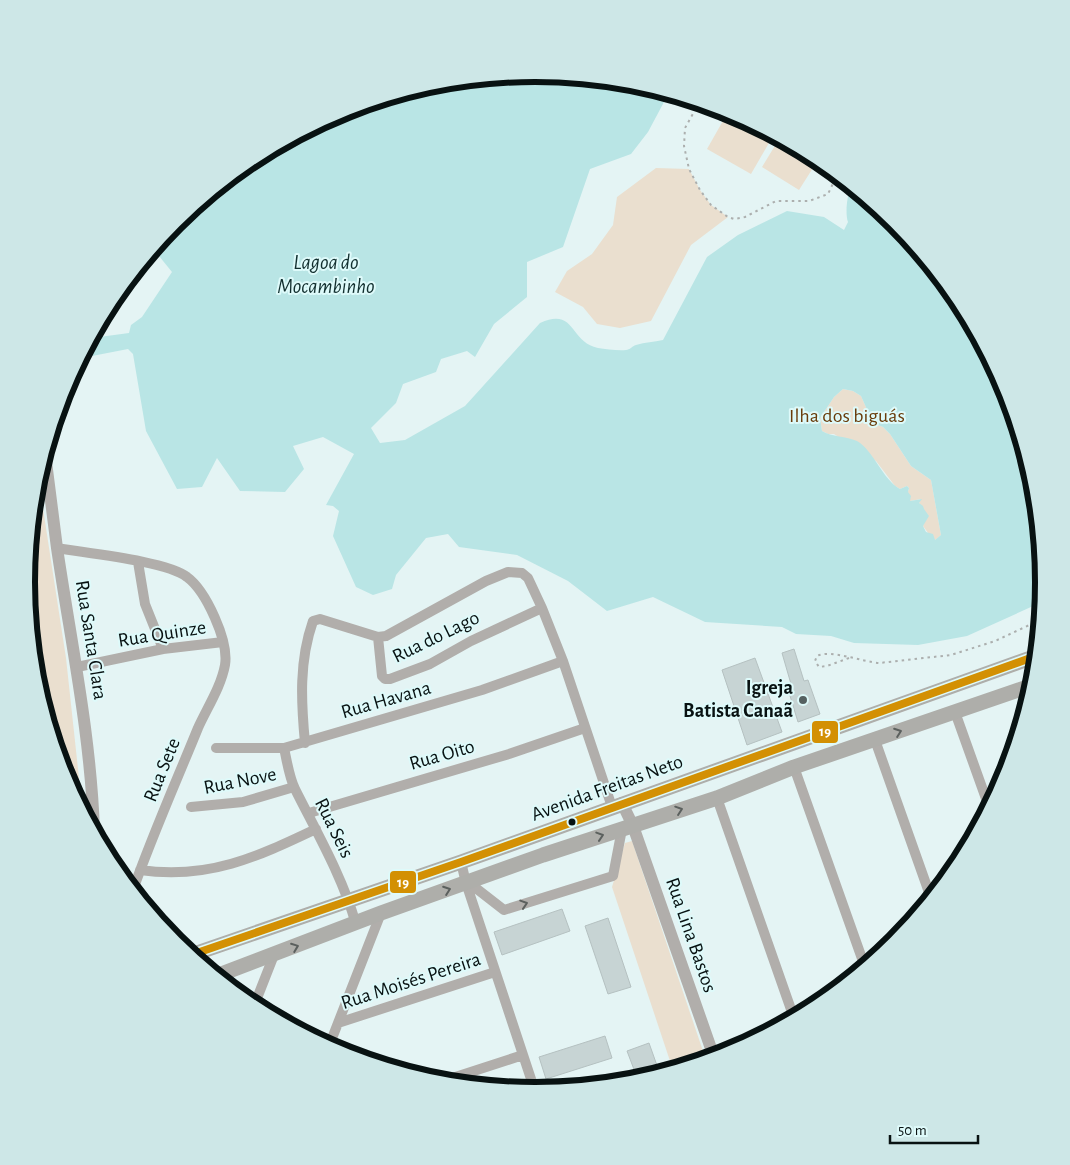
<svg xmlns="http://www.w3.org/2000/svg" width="1070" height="1165" font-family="'Alegreya Sans',sans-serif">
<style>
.green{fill:#eadfcf}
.water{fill:#b9e5e5;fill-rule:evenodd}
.building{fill:#c7d4d4;stroke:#b5c1c1}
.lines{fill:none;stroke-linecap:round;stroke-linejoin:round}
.path{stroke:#acafae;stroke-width:2;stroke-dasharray:2.5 4;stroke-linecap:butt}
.minor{stroke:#b1aeab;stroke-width:10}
.tertiary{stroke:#b1aeab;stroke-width:12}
.secondary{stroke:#aeaeaa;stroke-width:15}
.bus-1-casing{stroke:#defafa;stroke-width:11}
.bus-1{stroke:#d39003;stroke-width:8}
.oneway{stroke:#5b605e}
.oneway2{stroke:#5c605e}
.poi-dot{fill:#556161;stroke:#defafa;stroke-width:2}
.bus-dot{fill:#081212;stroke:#defafa;stroke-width:2}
.labels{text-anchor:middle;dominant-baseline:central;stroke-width:4;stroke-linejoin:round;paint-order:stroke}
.park-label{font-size:20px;fill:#693c0b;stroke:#defafa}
.street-label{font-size:20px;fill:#081212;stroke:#defafa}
.poi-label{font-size:20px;font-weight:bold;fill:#081212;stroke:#defafa;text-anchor:end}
.water-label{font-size:21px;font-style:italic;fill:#122f2f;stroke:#defafa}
.rim{fill:none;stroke:#081212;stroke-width:6}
.line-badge{stroke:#defafa;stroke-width:2}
.badge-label{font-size:14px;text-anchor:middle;font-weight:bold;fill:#fff}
</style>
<rect width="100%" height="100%" fill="#e4f4f4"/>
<!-- green -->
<path class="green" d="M728,112L773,136L751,174L707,149Z
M779,139L818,160L799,190L762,167Z
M656,168L689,169L700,190L711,205L728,217L691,245L651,321L620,328L597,324L583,307L555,292L567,271L592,254L613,225L617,197Z
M843,389L853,391L861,396L873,423L883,427L890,434L911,466L931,480L941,535L934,541L923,526C927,517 925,511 919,503L921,499L910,501L908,492L909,488L907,486L900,489L895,486L876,461L834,434H828L822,431L820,418L834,397Z
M38,476L66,658L79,778L80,805L65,777L36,681L26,582L36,483Z
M632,841L706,1060L673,1070L612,887L625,843Z"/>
<!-- water -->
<path class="water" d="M535,74L635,84L677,97L664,102L648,132L631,154L590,169L563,247L527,262V297L494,324L475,357L467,351L441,359L436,372L403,384L396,403L371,428L380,443L405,440L465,406L540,323C576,307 569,342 598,348C606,349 618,351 626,350C630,350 632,346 636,345C645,342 654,342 663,340L707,257L738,235L787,211L824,217L844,230L848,222C845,214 847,195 851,187L895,223L958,300L1005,388L1034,484L1044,583L1042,602L967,636L918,645L854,643L831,636L796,634L782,627L705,622L653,597L607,611L568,581L517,555L459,547L448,534L426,538L396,575L392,589L373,595L356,587L333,536L339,511L333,506L326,505L354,454L323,437L293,446L304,469L285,492L240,491L217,458L202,487L177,489L146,431L133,354L128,349L92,356L85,351L92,338L129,333L131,325L142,317L172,272L159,256L150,253L175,223L253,159L341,112L436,83ZM843,389L853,391L861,396L873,423L883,427L890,434L911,466L931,480L941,535L935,540L933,534L926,532L923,526L929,516L924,509L923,506L919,503L922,499L910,501L911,496L908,492L909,488L907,486L900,489C883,480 874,451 857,441C846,436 832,437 822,431L820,418L834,397Z"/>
<!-- building -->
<path class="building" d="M794,649L804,681L808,680L820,714L798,722L787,686L791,684L782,653Z
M755,658L782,732L747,745L722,670Z
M562,909L570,931L502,955L494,932Z
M608,918L631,987L608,994L585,926Z
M605,1036L612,1058L546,1079L539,1057Z
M649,1043L660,1074L638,1080L627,1051Z"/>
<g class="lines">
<!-- path -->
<path class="path" d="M699,103L685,128L684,146L689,169L700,190L711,205L728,217L734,219L745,217L776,201H809L828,194L837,175
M849,658L827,666L819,667L815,661L817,656C830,649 863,662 879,663L951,655L995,641L1040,620"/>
<!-- minor -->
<path class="minor" d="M57,548C85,553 167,561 187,577C206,591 229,641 225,665C221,687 207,708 198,728C176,782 152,836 133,890
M138,562L145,604L163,649
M378,637L382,676L385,679H390L430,664L471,641L542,608
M77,667L163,649L223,642
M955,712L989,807
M875,740L931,898
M305,743C301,701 299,661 313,621L320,619L378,637L386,636L486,581L508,572L522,573L528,578L542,608L563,661L612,807
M216,748H284L482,690L563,661
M284,748C287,761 289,777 295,789C317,833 342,876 356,924
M794,767L865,967
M717,798L794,1018
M191,807L243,802L294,787
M309,813L509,754L585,728
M461,862L466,883L535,1091
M140,870C208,880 257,857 316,829
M468,882L504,910L613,876L622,829
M254,1006L274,955
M338,1023L495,972
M329,1046L381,913
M440,1082L523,1055"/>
<!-- tertiary -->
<path class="tertiary" d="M45,454C49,485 53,517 57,548C71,643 91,736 94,832
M622,803L633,826L714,1057"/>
<!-- secondary -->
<path class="secondary" d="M191,955L461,862L1036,656
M216,976L381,913L543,855L717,798L794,767L1033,685"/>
<defs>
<path id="bus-1" d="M191,955L461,862L1036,656"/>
</defs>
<!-- bus-1 casing -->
<use href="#bus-1" class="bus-1-casing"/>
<!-- bus-1 -->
<use href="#bus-1" class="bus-1"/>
</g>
<!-- one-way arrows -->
<defs><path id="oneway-chevron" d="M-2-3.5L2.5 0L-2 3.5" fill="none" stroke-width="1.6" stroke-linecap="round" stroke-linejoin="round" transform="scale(1.25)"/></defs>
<g class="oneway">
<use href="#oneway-chevron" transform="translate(898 732) rotate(-20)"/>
<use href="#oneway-chevron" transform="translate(679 810) rotate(-19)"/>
<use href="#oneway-chevron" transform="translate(600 836) rotate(-18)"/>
<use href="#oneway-chevron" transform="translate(447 890) rotate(-20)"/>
<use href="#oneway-chevron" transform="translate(295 947) rotate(-21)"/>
</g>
<use class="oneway2" href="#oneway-chevron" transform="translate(524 904) rotate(-18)"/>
<!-- markers -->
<circle class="poi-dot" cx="803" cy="700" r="5"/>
<circle class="bus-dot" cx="572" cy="822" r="4.5"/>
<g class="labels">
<!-- park labels -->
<g class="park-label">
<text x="847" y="416">Ilha dos biguás</text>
</g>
<!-- street labels -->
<g class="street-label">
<text transform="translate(162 634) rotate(-9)">Rua Quinze</text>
<text transform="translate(436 637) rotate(-26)">Rua do Lago</text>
<text transform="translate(91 640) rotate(81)">Rua Santa Clara</text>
<text transform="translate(386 700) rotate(-16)">Rua Havana</text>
<text transform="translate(442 755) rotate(-16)">Rua Oito</text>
<text transform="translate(162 770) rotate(-68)">Rua Sete</text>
<text transform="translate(240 781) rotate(-11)">Rua Nove</text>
<text transform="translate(607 788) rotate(-20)">Avenida Freitas Neto</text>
<text transform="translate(334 828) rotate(64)">Rua Seis</text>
<text transform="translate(691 935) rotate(71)">Rua Lina Bastos</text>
<text transform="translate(411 981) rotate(-18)">Rua Moisés Pereira</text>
</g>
<!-- poi labels -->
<g class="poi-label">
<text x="793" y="688">Igreja<tspan x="793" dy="23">Batista Canaã</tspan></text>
</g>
<!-- water labels -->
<g class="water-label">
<text x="326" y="262">Lagoa do<tspan x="326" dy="24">Mocambinho</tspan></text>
</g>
</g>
<!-- crop -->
<path d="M0 0H1070V1165H0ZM35 582a500 500 0 1 1 1000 0a500 500 0 1 1-1000 0Z" fill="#cde7e7" fill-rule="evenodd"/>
<path class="rim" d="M35 582a500 500 0 1 1 1000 0a500 500 0 1 1-1000 0Z"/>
<g class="line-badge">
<rect x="811" y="720" width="28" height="24" rx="5" fill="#d39003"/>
<rect x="389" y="870" width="28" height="24" rx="5" fill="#d39003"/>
</g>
<g class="badge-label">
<text x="825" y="736">19</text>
<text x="403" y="887">19</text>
</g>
<!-- scale -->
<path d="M890 1135v8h88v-8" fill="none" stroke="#081212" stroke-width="2.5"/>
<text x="898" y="1135" font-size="15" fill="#081212" stroke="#defafa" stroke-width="4" paint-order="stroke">50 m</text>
</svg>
